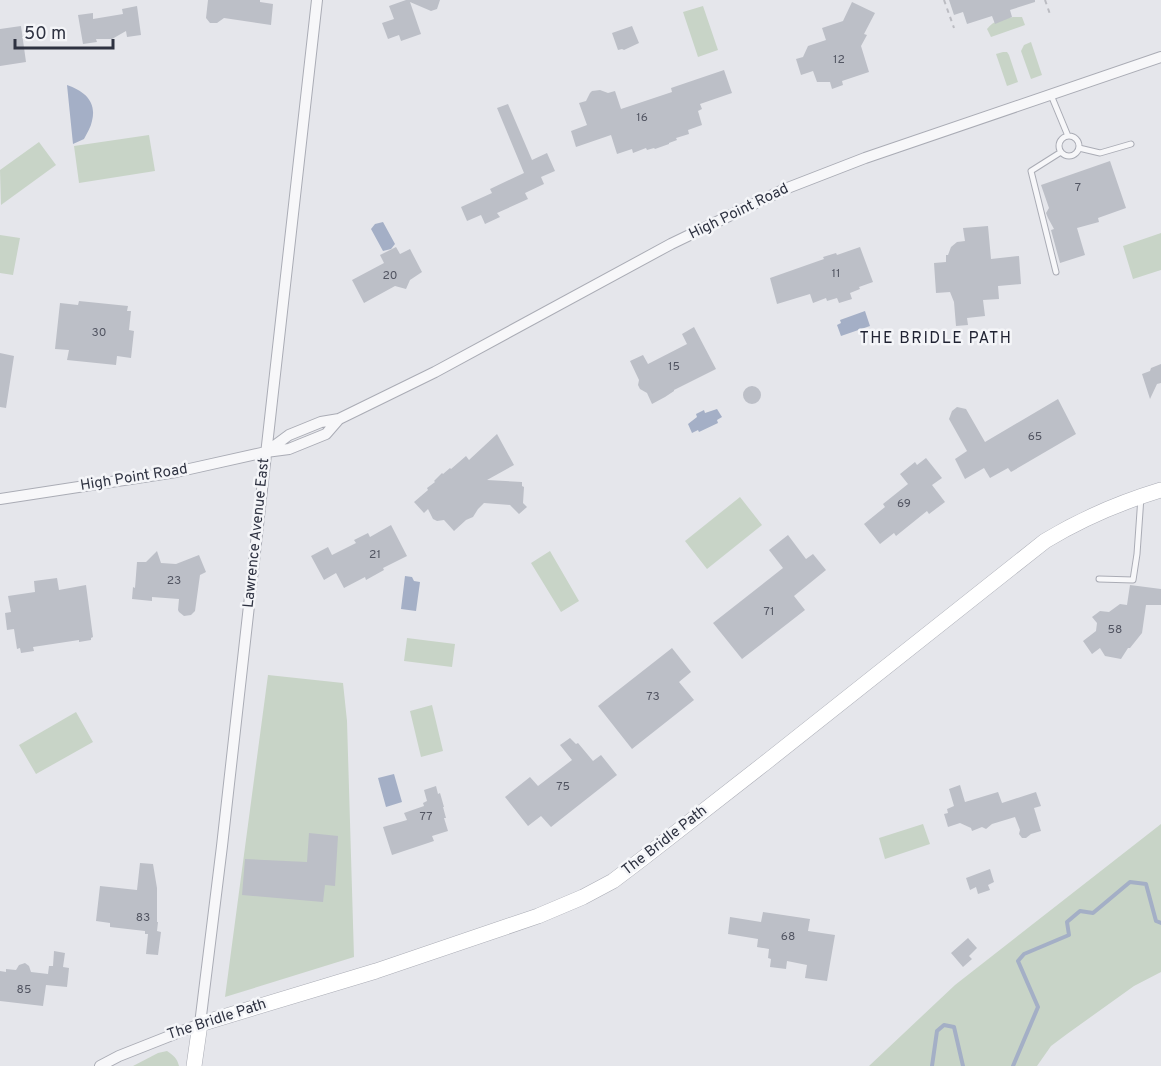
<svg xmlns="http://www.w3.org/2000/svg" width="1161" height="1066" font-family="Overpass,sans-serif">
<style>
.green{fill:#c8d4c7}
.water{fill:#a4afc6}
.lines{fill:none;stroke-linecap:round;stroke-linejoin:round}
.stream{stroke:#a4afc6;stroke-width:4}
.building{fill:#bcbfc7}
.lane-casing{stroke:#aaacb5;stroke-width:7}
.street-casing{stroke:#aaacb5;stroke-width:12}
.secondary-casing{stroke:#aaacb5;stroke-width:16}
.path{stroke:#bbbcc2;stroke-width:2;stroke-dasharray:4.5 4.5;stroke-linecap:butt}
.lane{stroke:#f7f7f9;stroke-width:5}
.street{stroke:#f7f7f9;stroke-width:10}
.secondary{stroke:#fff;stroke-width:15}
.labels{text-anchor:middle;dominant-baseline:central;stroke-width:5;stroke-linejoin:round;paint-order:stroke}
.number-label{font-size:12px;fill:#525562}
.street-label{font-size:15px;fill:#2e3241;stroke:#f4f5f8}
.neighbourhood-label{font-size:16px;letter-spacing:1.5px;fill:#202333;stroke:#f4f5f8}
</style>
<rect width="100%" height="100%" fill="#e5e6eb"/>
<!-- green -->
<path class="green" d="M703,6L718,50L698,57L683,12Z
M1013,17H1022L1025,25L991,37L987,29C994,20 1003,19 1013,17Z
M1031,42L1042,75L1031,79L1021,51L1024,45Z
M1003,52H1007L1009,55L1018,82L1007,86L996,54Z
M149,135L155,171L79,183L74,146Z
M39,142L56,165L1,205L0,170Z
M1161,233V270L1133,279L1123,246Z
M0,235L20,238L13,275L0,273Z
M740,497L762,525L707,569L685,541Z
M550,551L579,601L561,612L531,563Z
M407,638L455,644L452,667L404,661Z
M268,675L343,683L347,721L354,957L225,997Z
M432,705L443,751L421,757L410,711Z
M76,712L93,742L36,774L19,745Z
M923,824L930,844L885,859L879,838Z
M1161,824V972L1134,986L1067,1034L1051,1046L1037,1066H869L955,985Z
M167,1051C173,1055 177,1058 179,1066H133L158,1053Z"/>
<!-- water -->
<path class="water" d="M67,85C84,91 97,101 92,121C91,127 87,133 84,139L73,144Z
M383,222L395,244L391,249L383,251L371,229L375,224Z
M865,311L870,326L841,336L837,325L841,323L840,320Z
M717,409L722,417L717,420L718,423L699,432L698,430L692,433L688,424L697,417L696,414L704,410L705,413Z
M405,576L412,577L414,581L420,582L416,611L401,609Z
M394,774L402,802L386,807L378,778Z"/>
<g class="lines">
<!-- stream -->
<path class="stream" d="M932,1066L937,1031L944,1025L954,1027L963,1066
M1013,1066L1038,1007L1018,961L1024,954L1069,935L1067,922L1080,911L1093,913L1130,882L1146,884L1156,921L1161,923"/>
</g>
<!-- building -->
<path class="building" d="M208,0H260V2L273,4L271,25L224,18L217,23H210L206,18Z
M406,0H440L437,9L431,11L410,2L421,34L401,41L399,35L388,39L382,23L394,19L389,6Z
M949,0H1035V2L1010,10L1012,17L995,24L992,16L967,24L963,12L954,15Z
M852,2L875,13L864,34L867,35L861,46L869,72L842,81L843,85L832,89L830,82H817L813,71L801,75L796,59L803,57L808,46L826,40L822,28L843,21Z
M137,6L141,35L127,37L126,31L112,39H96L97,42L83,44L78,15L93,13V19L123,14L122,9Z
M21,26L26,62L0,66V29Z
M632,26L639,43L624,50L622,49L618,50L612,33Z
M724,70L732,93L700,104L702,109L698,111L702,125L688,130L689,134L676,138L677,140L669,143V144L655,149L654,148L647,150L646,148L633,153L632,149L617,154L611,135L576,147L571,131L587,125L579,103L586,101L590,93L592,91L600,90L608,93L615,91L621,109L672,92L671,88Z
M508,104L532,160L547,153L555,171L541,177L544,184L525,193L528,199L497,213L500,217L485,224L481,215L467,221L461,207L492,193L490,189L524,173L497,108Z
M1110,161L1126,208L1098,218L1099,222L1077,228L1085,255L1060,263L1051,230L1054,229L1048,218L1046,213L1049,208L1041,185Z
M988,226L991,259L1019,256L1021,284L998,286L999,299L983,300L985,316L967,318L968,325L956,326L954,302L950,292L936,293L934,263L946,262V255H948L951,247L957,242L965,241L963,228Z
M396,247L400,254L410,249L422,272L410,280L406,289L395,286L364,303L352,280L384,263L380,255Z
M860,247L873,282L859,287L860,289L850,293L852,299L839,303L837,298L827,301L826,298L813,303L810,294L777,304L770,278L824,259L823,257L836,253L837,255Z
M79,301L128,306L127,311H131L129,330L134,331L131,358L117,356L116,365L67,360L69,350L55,349L60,303L78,305Z
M694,327L716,369L674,390V391L665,397L652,404L647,393L640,389L638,385L639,380L630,361L643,355L648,364L687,344L682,334Z
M0,353L14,356L6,408L0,407Z
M1161,364V383L1157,384L1150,399L1142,374L1150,371L1151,368Z
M743 395a9 9 0 1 1 18 0a9 9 0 1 1-18 0Z
M1058,399L1076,434L1011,472L1008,468L990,478L984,468L965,479L955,459L967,451L949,419L952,411L957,407L966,409L985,442Z
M497,434L514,465L487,480L522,482V486L524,487L523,503L527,507L519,514L510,505L484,503L478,509L473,517L466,520L454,531L444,520L437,521L433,519L428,509L424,513L414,502L428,490L427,488L435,482L434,481L442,473L443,474L450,468L451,469L466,456L469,460Z
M926,458L942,478L932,485L945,502L929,514L927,511L896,536L894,533L880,544L864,524L885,507L883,504L908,484L900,474L915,462L917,465Z
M391,525L407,556L383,568L384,570L366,580L365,577L344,588L336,573L324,580L311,556L328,547L332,555L356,543L354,540L368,533L370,537Z
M788,535L806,559L813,554L826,570L794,596L805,610L742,659L713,623L783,568L769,550Z
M157,551L161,563L176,564L199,555L206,572L200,575L195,611L191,615L184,616L179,612L178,610L179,599L152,597V601L132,599L133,587L135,588L137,562H146Z
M57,578L59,590L86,585L93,637L91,638V640L79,642V640L33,647L34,651L21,653L20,648L17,649L14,629L7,630L5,613L11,612L8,596L35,592L34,581Z
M1130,585L1161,589V605H1146L1142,633L1130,648H1128L1121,659L1105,656L1100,648L1092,654L1083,641L1096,631L1097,623L1092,617L1100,611L1109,612L1120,604L1127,605Z
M672,648L691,672L679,682L694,700L632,749L598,706Z
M570,738L576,744L578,743L593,761L601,755L617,775L551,827L541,816L528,826L505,797L530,777L538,786L572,760L560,745Z
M960,785L965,802L998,792L1002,803L1036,792L1041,806L1034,808L1041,831L1031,834L1026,838H1022L1019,834L1020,830L1015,817L992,824L986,829L982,827L972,831L971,828L960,823L948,827L944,814L948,813L947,809L954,806L949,789Z
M436,786L438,794L440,793L444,807H443L446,818H444L448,831L432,836L434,841L392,855L383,827L407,820L404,813L424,806L423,803L427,801L424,790Z
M309,833L338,836L335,886L325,885L323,902L242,895L245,859L307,862Z
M140,863L153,864L157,888V922H158L157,931L161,932L158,955L146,954L148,934H145V931L110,927V923L96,921L100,886L137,890Z
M990,869L994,882L988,885L990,890L978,894L976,887L970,890L966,878Z
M763,912L810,919L808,931L835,935L827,981L805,978L807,965L787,961L786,969L770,967L771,959L768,958L769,949L757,947L758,939L728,934L730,917L761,922Z
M968,938L977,948L969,956L972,959L963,967L951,953Z
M54,951L65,953L63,967L69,968L67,987L46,985L43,1006L0,1001V971L6,972V969L16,970L19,965L25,963L29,966L31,972L48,974L49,966H53Z"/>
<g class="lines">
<defs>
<path id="lane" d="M1051,95L1068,136
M1059 146a10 10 0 1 1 20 0a10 10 0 1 1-20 0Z
M1079,148L1100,153L1131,144
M1056,272L1031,171L1061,152
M1099,579L1133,580L1137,554L1141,497"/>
<path id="street" d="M266,452L289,435L321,422L339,419L435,372L671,244L785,189L865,158L1161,57
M0,499L176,472L266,452L289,449L326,434L339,419
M100,1066L119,1056L200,1024L222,846L317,0"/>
<path id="secondary" d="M194,1066L200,1024L376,971L538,916L583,897L613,881L642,859L765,763L1045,541C1083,518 1118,503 1161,490"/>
</defs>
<!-- lane casing -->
<use href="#lane" class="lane-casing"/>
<!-- street casing -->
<use href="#street" class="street-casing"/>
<!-- secondary casing -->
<use href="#secondary" class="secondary-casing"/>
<!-- path -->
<path class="path" d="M944,0L954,28
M1045,0L1051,17"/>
<!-- lane -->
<use href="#lane" class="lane"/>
<!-- street -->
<use href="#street" class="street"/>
<!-- secondary -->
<use href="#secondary" class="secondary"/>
</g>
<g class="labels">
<!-- number labels -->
<g class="number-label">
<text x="839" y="60">12</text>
<text x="642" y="118">16</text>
<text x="1078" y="188">7</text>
<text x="836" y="274">11</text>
<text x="390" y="276">20</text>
<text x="99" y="333">30</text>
<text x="674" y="367">15</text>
<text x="1035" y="437">65</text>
<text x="904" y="504">69</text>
<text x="375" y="555">21</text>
<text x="174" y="581">23</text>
<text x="769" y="612">71</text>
<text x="1115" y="630">58</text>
<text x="653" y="697">73</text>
<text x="563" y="787">75</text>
<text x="426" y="817">77</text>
<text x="143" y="918">83</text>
<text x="788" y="937">68</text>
<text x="24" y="990">85</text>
</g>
<!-- street labels -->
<g class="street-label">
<text transform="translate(739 212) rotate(-26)">High Point Road</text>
<text transform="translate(134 478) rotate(-9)">High Point Road</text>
<text transform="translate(257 533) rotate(-84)">Lawrence Avenue East</text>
<text transform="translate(665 841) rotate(-38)">The Bridle Path</text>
<text transform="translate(217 1020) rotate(-18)">The Bridle Path</text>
</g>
<!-- neighbourhood labels -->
<g class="neighbourhood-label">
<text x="936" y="339">THE BRIDLE PATH</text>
</g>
</g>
<!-- scale -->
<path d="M15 39v9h98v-9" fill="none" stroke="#2e3241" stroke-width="3"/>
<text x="24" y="39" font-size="18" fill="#2e3241" stroke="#f4f5f8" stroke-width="4.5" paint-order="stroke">50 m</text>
</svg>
